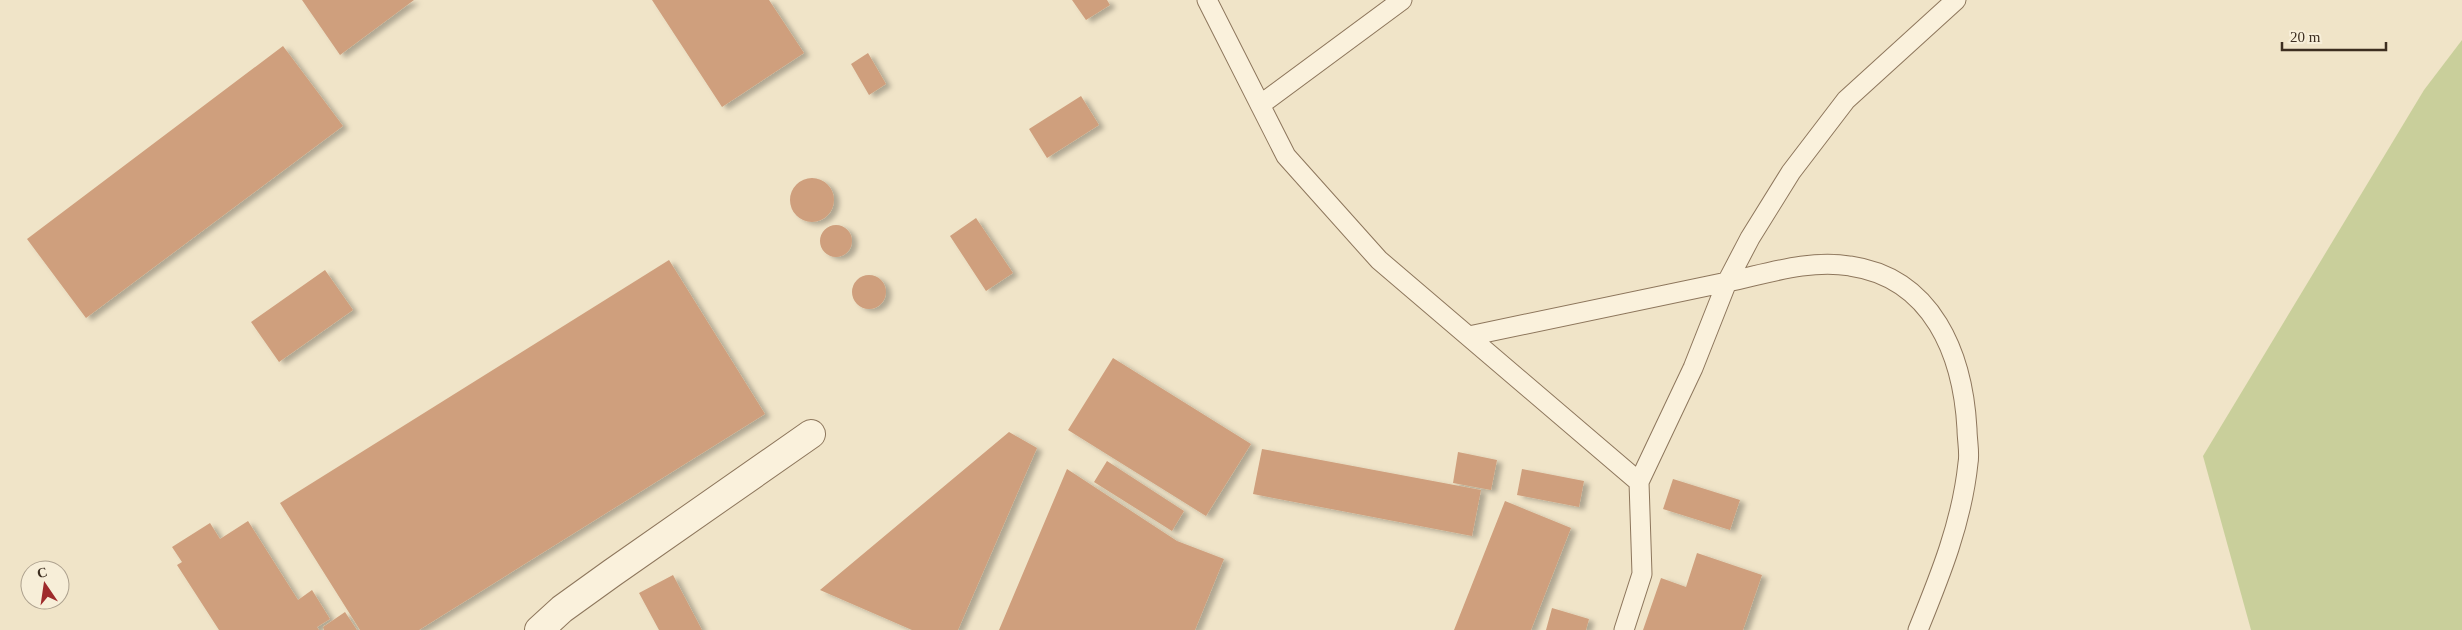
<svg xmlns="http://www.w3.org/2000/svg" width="2462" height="630" font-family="'Times New Roman',serif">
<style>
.green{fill:#c9cf9b}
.building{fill:#cf9f7d;filter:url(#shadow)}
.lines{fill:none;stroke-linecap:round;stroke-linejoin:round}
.service-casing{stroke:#8d765c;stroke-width:21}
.minor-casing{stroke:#8d765c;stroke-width:30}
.service{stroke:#faf1dc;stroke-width:19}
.minor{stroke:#faf1dc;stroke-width:28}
</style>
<defs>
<filter id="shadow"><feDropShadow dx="5.5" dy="3" stdDeviation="2.5" flood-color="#0004"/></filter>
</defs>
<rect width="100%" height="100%" fill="#f0e4c8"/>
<!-- green -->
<path class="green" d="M2462,40V630H2251L2203,456L2424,90Z"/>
<!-- building -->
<path class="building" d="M302,0H414L340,55Z
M652,0H769L804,53L722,107Z
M1072,0H1107L1110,5L1086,20Z
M283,46L343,126L86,318L27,239Z
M868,53L886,84L869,95L851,64Z
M1081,96L1099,125L1047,158L1029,129Z
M790 200a22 22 0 1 1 44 0a22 22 0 1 1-44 0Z
M976,218L1013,273L986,291L950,236Z
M820 241a16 16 0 1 1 32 0a16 16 0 1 1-32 0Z
M669,260L765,414L419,630H360L280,503Z
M325,270L353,310L279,362L251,322Z
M852 292a17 17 0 1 1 34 0a17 17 0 1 1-34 0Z
M1113,358L1251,444L1206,516L1068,430Z
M1009,432L1037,448L958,630H912L820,590Z
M1262,449L1481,490L1472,536L1253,494Z
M1458,452L1497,460L1491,490L1453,483Z
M1107,461L1184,511L1172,531L1094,482Z
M1067,469L1177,541L1224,559L1195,630H999Z
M1522,469L1584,481L1579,507L1517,495Z
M1673,479L1740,500L1730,530L1663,509Z
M1505,501L1571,528L1531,630H1454Z
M248,521L298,600L312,590L330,619L317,627L319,630H219L177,565L182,562L172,547L210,523L220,539Z
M1697,553L1762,575L1743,630H1643L1661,578L1686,587Z
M673,575L702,630H659L639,593Z
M1552,608L1589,619L1586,630H1546Z
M345,612L357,630H324L323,627Z"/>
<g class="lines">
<defs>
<path id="service" d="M1207,0L1286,156L1379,260L1639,482
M1260,105L1402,0
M1469,336L1727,282
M1624,630L1642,574L1639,482L1693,368L1727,282
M1918,630C1940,576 1962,522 1968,463C1970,453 1967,440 1967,429C1963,355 1933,278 1850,266C1809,259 1766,274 1727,282L1750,238L1791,172L1846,100L1956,0"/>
<path id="minor" d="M539,630L562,609L612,573L811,434"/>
</defs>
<!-- service casing -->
<use href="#service" class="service-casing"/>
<!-- minor casing -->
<use href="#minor" class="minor-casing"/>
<!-- service -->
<use href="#service" class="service"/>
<!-- minor -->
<use href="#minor" class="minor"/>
</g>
<!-- north arrow -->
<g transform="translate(45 585) rotate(347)"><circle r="24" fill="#f7eed8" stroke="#ada18e"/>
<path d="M0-4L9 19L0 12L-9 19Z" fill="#9e2a2b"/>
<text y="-8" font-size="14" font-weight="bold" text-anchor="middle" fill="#3d2e20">С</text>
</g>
<!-- scale -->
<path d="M2282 42v8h104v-8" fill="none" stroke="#3d2e20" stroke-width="2.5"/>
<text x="2290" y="42" font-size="15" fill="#3d2e20" stroke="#f7eed8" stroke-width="4" paint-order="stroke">20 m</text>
</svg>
